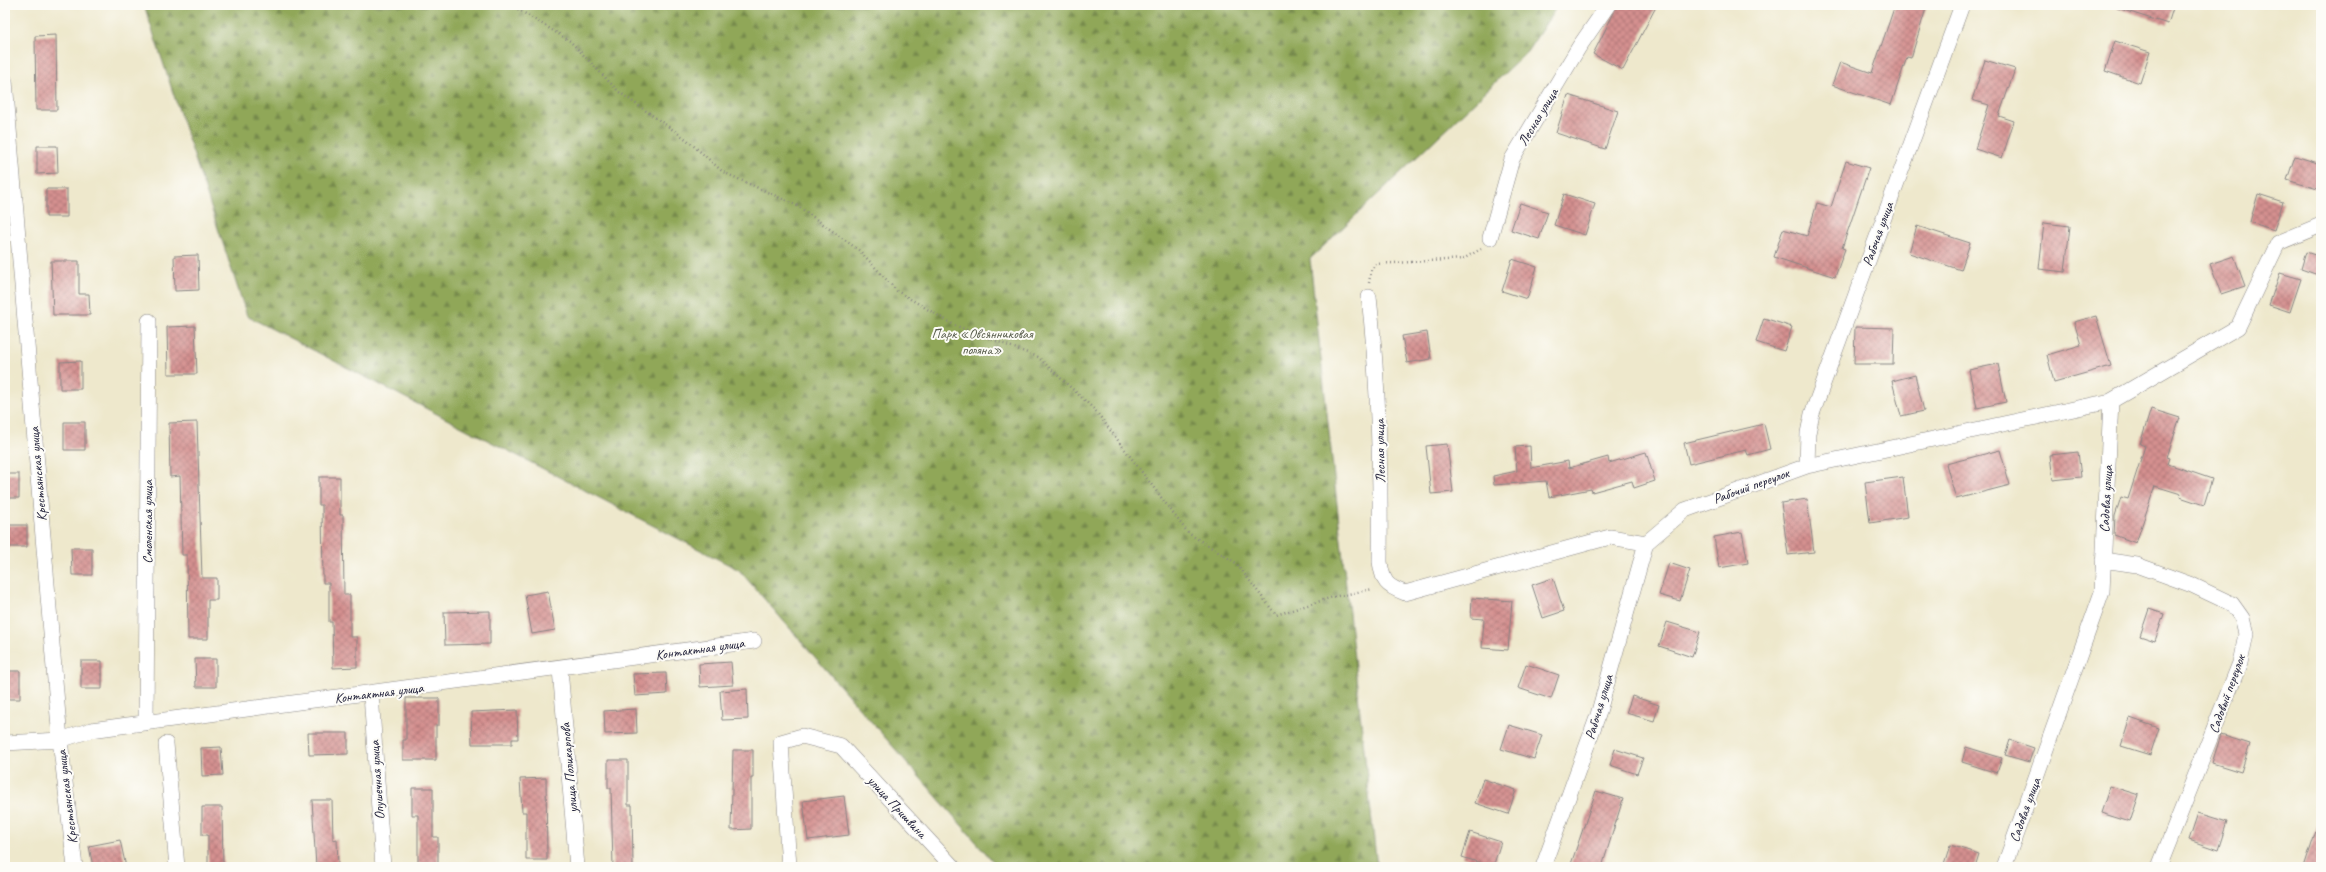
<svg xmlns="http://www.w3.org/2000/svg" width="2326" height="872" font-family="Caveat,sans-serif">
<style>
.forest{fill:url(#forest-firs);stroke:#59644a}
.building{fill:url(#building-cross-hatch)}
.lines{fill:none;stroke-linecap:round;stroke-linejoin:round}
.street-casing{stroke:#888584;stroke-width:16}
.path{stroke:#888584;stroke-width:2.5;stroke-dasharray:1 3;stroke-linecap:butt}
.street{stroke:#fff;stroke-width:15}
.labels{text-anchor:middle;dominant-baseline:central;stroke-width:4;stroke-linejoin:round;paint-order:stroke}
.street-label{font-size:14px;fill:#22223b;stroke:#fdfcf7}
.park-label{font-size:14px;fill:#555a49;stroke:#fdfcf7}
</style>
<defs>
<pattern id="forest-firs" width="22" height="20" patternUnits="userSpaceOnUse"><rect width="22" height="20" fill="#90a759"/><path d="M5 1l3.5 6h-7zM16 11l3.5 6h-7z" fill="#75884b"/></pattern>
<pattern id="building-cross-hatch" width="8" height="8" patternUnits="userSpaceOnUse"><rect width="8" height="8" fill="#d4908f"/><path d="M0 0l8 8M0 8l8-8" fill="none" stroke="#ac7576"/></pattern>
</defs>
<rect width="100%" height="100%" fill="#fdfcf7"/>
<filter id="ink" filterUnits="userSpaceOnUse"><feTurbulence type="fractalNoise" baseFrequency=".025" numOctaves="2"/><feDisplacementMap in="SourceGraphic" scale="8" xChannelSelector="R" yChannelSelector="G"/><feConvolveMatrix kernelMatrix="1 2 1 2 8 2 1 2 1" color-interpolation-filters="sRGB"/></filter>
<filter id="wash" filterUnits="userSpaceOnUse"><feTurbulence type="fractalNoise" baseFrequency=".012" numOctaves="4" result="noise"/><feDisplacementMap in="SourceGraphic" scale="16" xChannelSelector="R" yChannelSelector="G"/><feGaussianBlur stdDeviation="0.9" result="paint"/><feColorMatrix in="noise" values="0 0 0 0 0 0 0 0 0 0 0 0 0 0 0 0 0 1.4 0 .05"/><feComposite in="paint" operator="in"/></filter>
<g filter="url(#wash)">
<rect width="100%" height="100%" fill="#eee8cc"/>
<!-- forest -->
<path class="forest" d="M144,5H1558L1527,52L1310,259L1377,867H998L739,570L247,316Z"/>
<g id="blocks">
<!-- building -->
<path class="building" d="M1618,5H1657L1623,70L1593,54Z
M1895,5H1927L1911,58L1907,57L1891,105L1832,85L1840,62L1872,73Z
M2117,5H2174L2168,24L2117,8Z
M56,35L57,110H36L35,36Z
M2115,41L2150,52L2140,83L2105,71Z
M1985,60L2015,69L1999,116L2014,121L2002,158L1975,149L1989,105L1972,100Z
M1568,95L1618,111L1605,149L1556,133Z
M37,146H57L58,173L37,174Z
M2295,156L2321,164V190L2287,180Z
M1846,161L1869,168L1842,248L1845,249L1835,277L1774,257L1783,229L1807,236L1817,203L1831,207Z
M46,189H67V217H46Z
M1564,194L1595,204L1585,235L1554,225Z
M2258,194L2283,202L2274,230L2250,222Z
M1520,203L1548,212L1539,239L1511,230Z
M2044,223L2070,226L2065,272L2039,269Z
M1917,226L1970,243L1961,270L1909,253Z
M2306,252L2321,257V276L2301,269Z
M198,255L199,290L175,291L174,256Z
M2234,256L2245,286L2221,294L2210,264Z
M1512,259L1537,267L1527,299L1502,291Z
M51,261H79V294H89L90,315H53Z
M2280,273L2301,279L2290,312L2269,305Z
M2096,316L2111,366L2054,382L2047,355L2081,345L2074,322Z
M1764,318L1792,327L1784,351L1756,342Z
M195,326L197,374H168L167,327Z
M1855,327L1894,328L1893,364H1854Z
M1427,332L1431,359L1407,363L1402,336Z
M81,361V389H60V362Z
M1998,364L2006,402L1977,408L1969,370Z
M1915,375L1924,411L1901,416L1892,381Z
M2151,409L2180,418L2167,457L2170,458L2168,464L2212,479L2204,505L2180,497L2181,494L2155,486L2136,543L2114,535L2115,516L2121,497L2128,499L2145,446L2140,444Z
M64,422H85V450H64Z
M197,422L202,578H217V600H208V639H188L187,555H182L180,476L170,477L169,423Z
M1764,424L1770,449L1748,455L1746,450L1689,464L1684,443Z
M1447,444L1453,492L1431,494L1426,446Z
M1530,446L1531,468L1568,461L1569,468L1608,457L1609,463L1646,452L1655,481L1634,488L1632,481L1592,492L1591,489L1549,497L1546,481L1494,485L1493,476L1517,471L1515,447Z
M2000,450L2010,485L1956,499L1946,464Z
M2078,452L2081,477L2053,480L2050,455Z
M5,474H19V498H5Z
M319,477H340V515H343L344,595H350V637H357V667L333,668L332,622H329V583H323L322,505H319Z
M1903,477L1908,517L1870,523L1865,482Z
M1807,499L1814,552L1788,555L1781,503Z
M5,525H27V547H5Z
M1742,532L1748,563L1719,568L1714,537Z
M71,548H92V575H72Z
M1669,563L1690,570L1680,601L1659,595Z
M1553,578L1564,611L1543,618L1532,585Z
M548,591L555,630L532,634L525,595Z
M1472,598L1512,601L1508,650L1482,648L1484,619L1471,618Z
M2149,609L2164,614L2155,641L2140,636Z
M490,611V644L445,645L444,612Z
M1667,622L1700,632L1692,657L1659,646Z
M195,659H216V687H196Z
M81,661H102V689H81Z
M731,662L733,685L700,687L699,664Z
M1526,664L1559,675L1551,699L1518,688Z
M5,671H20V699H5Z
M666,673L667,694L635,696L633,674Z
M747,689L748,719L722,720L720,691Z
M1632,696L1659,705L1654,721L1626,713Z
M406,698H439V725H436V760H403V740H406Z
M636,709L637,733L605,734L604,711Z
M517,710L518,739H512V744H472L471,712Z
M2130,718L2159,728L2150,755L2121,746Z
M1509,725L1542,735L1534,759L1501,749Z
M308,733H348V754L309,755Z
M2221,735L2250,744L2241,772L2212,763Z
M2010,740L2034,748L2029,762L2005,755Z
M221,747L223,775L202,776L201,748Z
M1966,747L2002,758L1997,773L1962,762Z
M1615,749L1643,758L1637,774L1610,765Z
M733,750H753V778H751V829L731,830Z
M608,760H628V805H632L633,867H613L611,788H608Z
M546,778L547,860H526V812H522L520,779Z
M1483,779L1516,790L1508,814L1475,803Z
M2110,786L2139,795L2130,822L2101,813Z
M412,788H433V837H438V864H418V815H412Z
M1596,791L1623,799L1602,867H1570Z
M844,796L849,835L808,840L803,801Z
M312,800H332L333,840L337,839L338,866L316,867Z
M202,807H222L223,867H208V835H202Z
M2198,813L2227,822L2218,850L2189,840Z
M2318,824L2321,825V867H2304Z
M1470,832L1501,842L1493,867L1462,857Z
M120,840L126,867H93L89,846Z
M1950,845L1979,854L1975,867H1943Z"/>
</g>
</g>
<g filter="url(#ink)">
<use href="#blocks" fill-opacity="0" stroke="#888584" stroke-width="1"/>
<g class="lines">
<defs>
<path id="street" d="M5,81L60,740L75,867
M1490,238L1512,159L1579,47L1608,5
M1369,297C1379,386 1381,473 1380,562C1383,582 1386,586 1405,593L1610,537L1646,543L1685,510L1807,466L2111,401L2238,327L2278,243L2321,225
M1807,466L1808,433L1812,414L1962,5
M2103,560L2137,565L2192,585L2232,604L2242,618L2246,634L2240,663L2159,867
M560,669L577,867
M371,694L383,867
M146,723L149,321
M5,743L60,740L91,730L754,641
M166,744L177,867
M789,867L781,742L802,736L841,746L953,867
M1543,867L1598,715L1646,543
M2004,867L2102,592L2111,401"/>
</defs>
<!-- street casing -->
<use href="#street" class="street-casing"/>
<!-- path -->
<path class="path" d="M511,5L570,41L619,92L686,139L723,172L798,206L860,251L897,291L954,325L1038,357L1095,410L1188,533L1236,563L1276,615L1333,597L1373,589
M1369,283L1371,270L1376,264L1463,259L1481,249"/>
<!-- street -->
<use href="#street" class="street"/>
</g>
</g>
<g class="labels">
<!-- street labels -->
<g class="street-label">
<text transform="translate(1538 117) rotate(-59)">Лесная улица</text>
<text transform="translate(1878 234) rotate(-70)">Рабочая улица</text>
<text transform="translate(1380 451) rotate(-91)">Лесная улица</text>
<text transform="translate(38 474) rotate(-95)">Крестьянская улица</text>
<text transform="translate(1751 486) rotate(-20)">Рабочий переулок</text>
<text transform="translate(2106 499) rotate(-87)">Садовая улица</text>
<text transform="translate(147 522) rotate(-90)">Смоленская улица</text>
<text transform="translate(700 649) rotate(-8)">Контактная улица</text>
<text transform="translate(379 693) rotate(-7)">Контактная улица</text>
<text transform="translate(2227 694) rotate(-70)">Садовый переулок</text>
<text transform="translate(1599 707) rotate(-73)">Рабочая улица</text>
<text transform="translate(569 768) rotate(-95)">улица Поликарпова</text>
<text transform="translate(377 780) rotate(-94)">Опушечная улица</text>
<text transform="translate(67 797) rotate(-97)">Крестьянская улица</text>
<text transform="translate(897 807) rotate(47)">улица Пришвина</text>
<text transform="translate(2025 810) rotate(-70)">Садовая улица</text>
</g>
<!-- park labels -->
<g class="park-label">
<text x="982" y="333">Парк «Овсянниковая<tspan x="982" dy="16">поляна»</tspan></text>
</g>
</g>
<!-- margin -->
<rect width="2326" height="872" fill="none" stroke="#fdfcf7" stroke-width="20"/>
</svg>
